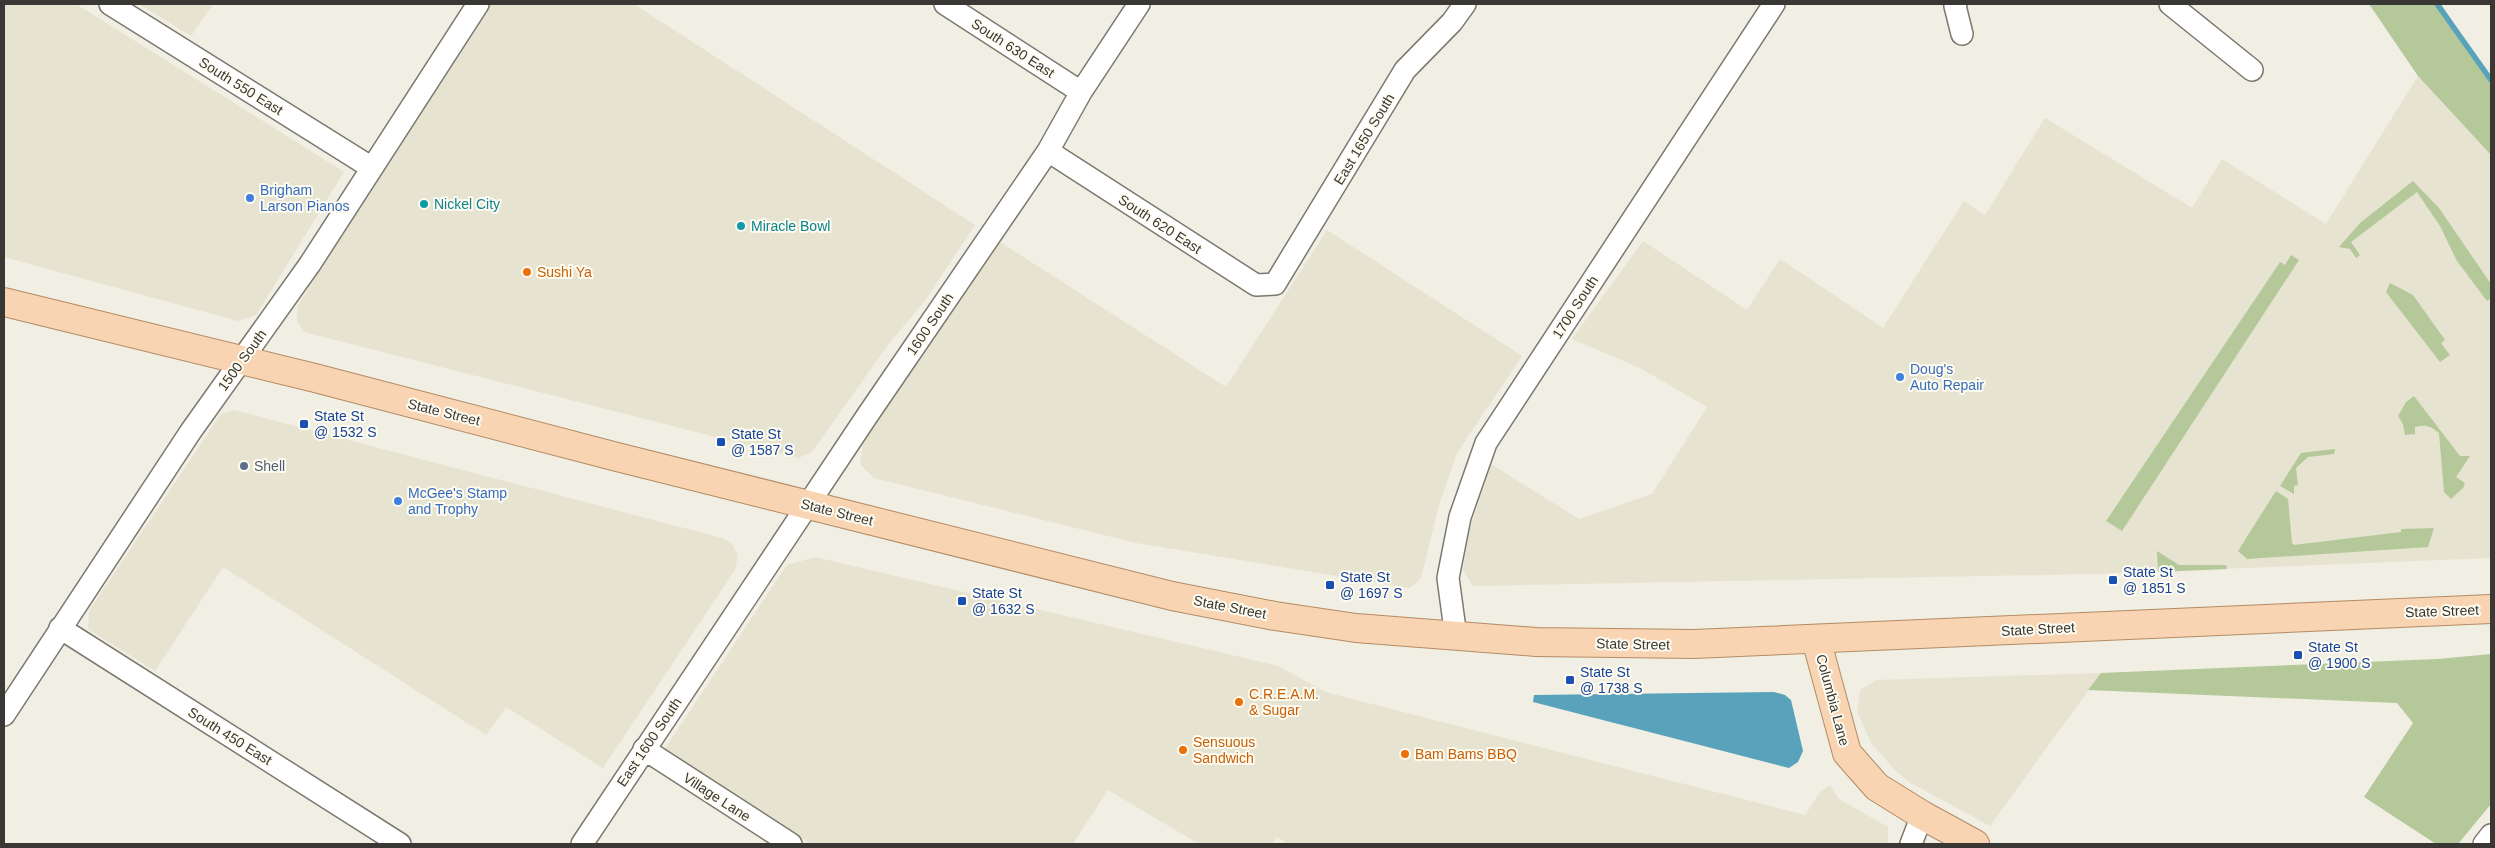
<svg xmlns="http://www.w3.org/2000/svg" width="2495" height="848" font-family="Helvetica,sans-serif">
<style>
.built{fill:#e6e3d1;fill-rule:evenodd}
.green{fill:#b4c899}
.water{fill:#59a2bc}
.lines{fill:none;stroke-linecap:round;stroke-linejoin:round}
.stream{stroke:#59a2bc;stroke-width:5.5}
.minor-casing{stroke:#7b796f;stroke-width:24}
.major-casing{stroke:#b38b65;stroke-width:30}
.minor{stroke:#fff;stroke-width:21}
.major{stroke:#f8d4b2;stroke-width:28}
.shop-dot{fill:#3f7fe0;stroke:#fefbf0;stroke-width:2}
.culture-dot{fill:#0f9aa8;stroke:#fefbf0;stroke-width:2}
.food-dot{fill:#e8710a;stroke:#fefbf0;stroke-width:2}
.transit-dot{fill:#1a4fb4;stroke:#fefbf0;stroke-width:2}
.service-dot{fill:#5c6f8a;stroke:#fefbf0;stroke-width:2}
.labels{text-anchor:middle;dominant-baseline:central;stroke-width:4;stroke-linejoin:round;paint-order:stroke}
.street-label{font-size:14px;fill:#393834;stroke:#fefbf0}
.shop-label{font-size:14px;fill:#366cbe;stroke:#fefbf0;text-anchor:start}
.culture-label{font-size:14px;fill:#0d838f;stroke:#fefbf0;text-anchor:start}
.food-label{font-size:14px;fill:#c56008;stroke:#fefbf0;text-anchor:start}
.transit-label{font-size:14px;fill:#164399;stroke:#fefbf0;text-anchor:start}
.service-label{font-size:14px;fill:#4e5e75;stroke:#fefbf0;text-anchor:start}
</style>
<rect width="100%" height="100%" fill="#f1eee3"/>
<!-- built -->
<path class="built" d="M4,4H76L344,172L256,315L238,321L4,257Z
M139,4H213L191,36Z
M490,4H634L975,225L924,302L890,342L811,453L798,458L304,332L297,321L298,305Z
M2418,76L2491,155V558L2092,574L1473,586L1463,570L1469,533L1491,464L1579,519L1652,494L1707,407L1640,368L1572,339L1643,241L1747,310L1780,259L1883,328L1964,201L1985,215L2045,118L2192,208L2222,159L2326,224ZM2280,262L2285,265L2121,530L2106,521Z
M1327,230L1522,356L1457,453L1439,505L1421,578L1410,588L1136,543L874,478L860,464L863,443L1000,242L1226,387Z
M234,410L722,538L732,544L738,555L735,570L603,768L506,707L486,735L223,567L155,671L88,629L89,611L221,414Z
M815,557L1278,666L1325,692L1805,815L1820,792L1830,785L1839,799L1888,827V840L1887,844H1288L1277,837L1272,844H1199L1108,790L1073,844H811L664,750L787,565Z
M2101,673L1990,826L1909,782L1894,769L1871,743L1857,711L1860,690L1876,680Z"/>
<!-- green -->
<path class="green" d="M2369,4H2441L2491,79V155L2418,76Z
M2413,181L2439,208L2491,284V298L2487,301L2457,261L2440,226L2417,192L2351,242L2360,255L2356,258L2350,249L2339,247L2360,223Z
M2291,255L2299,260L2122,531L2106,521L2280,262L2285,265Z
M2390,283L2413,295L2445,340L2441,343L2450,355L2440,362L2386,292Z
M2414,396L2460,456H2470L2456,477L2465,483L2463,488L2451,499L2444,492L2439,433C2431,426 2425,424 2415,427V434L2405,435L2403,424L2398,416L2406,402Z
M2335,449L2334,454L2308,457L2296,468L2298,485L2294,486V494L2280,486L2301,453Z
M2276,491L2288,499L2292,543L2294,545L2401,532V529L2434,528L2428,547L2247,559L2238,551Z
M2157,551L2179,565H2226L2227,569L2158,572Z
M2491,654V804L2458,844H2436L2364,797L2413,723L2397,703L2088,690L2101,673L2438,659Z"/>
<!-- water -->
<path class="water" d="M1774,692L1785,695L1791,700L1803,751L1798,762L1789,768L1533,702L1534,695Z"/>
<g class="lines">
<!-- stream -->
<path class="stream" d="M2437,4L2491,80"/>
<defs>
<path id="minor" d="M110,4L372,168
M945,4L1081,92
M1956,4L1955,6L1962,34
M2170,4L2252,70
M1048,151L1256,285L1275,284L1405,70L1452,22L1465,4
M60,628L400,844
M1456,637L1448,578L1460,517L1486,443L1774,4
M4,715L191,431L310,264L478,4
M644,749L791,844
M582,844L867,416L1048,151L1081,92L1139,4
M1911,844L1922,815
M2484,844L2491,835"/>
<path id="major" d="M4,302L315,378L617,457L1172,596L1275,616L1356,628L1536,642L1694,644L2491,609
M1816,639L1847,753L1877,787L1922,815L1975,844"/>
</defs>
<!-- minor casing -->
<use href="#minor" class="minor-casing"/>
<!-- major casing -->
<use href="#major" class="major-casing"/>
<!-- minor -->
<use href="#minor" class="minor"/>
<!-- major -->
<use href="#major" class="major"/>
</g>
<!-- markers -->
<g class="shop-dot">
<circle cx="250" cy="198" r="5"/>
<circle cx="1900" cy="377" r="5"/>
<circle cx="398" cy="501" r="5"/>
</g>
<g class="culture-dot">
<circle cx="424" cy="204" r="5"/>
<circle cx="741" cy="226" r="5"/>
</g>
<g class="food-dot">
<circle cx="527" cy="272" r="5"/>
<circle cx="1239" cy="702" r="5"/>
<circle cx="1183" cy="750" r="5"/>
<circle cx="1405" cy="754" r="5"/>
</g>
<g class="transit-dot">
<rect x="299" y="419" width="10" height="10" rx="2.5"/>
<rect x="716" y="437" width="10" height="10" rx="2.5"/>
<rect x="2108" y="575" width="10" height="10" rx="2.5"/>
<rect x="1325" y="580" width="10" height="10" rx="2.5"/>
<rect x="957" y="596" width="10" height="10" rx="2.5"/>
<rect x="2293" y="650" width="10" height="10" rx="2.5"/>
<rect x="1565" y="675" width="10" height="10" rx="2.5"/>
</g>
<circle class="service-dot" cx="244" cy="466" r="5"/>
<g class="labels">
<!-- street labels -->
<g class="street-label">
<text transform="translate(1013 48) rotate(33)">South 630 East</text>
<text transform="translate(241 86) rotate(32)">South 550 East</text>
<text transform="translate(1364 139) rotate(-59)">East 1650 South</text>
<text transform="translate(1160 224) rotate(33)">South 620 East</text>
<text transform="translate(1575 307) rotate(-57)">1700 South</text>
<text transform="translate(930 324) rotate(-56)">1600 South</text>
<text transform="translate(242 360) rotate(-54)">1500 South</text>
<text transform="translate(444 412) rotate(14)">State Street</text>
<text transform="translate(837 512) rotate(14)">State Street</text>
<text transform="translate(1230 607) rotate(11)">State Street</text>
<text transform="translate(2442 611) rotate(-2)">State Street</text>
<text transform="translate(2038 629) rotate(-3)">State Street</text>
<text transform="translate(1633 644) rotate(1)">State Street</text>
<text transform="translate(1833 700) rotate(75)">Columbia Lane</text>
<text transform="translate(230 736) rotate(32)">South 450 East</text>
<text transform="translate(649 742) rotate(-56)">East 1600 South</text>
<text transform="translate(717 797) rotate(33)">Village Lane</text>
</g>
<!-- shop labels -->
<g class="shop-label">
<text x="260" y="190">Brigham<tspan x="260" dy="16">Larson Pianos</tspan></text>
<text x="1910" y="369">Doug's<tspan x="1910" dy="16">Auto Repair</tspan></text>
<text x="408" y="493">McGee's Stamp<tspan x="408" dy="16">and Trophy</tspan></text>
</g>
<!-- culture labels -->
<g class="culture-label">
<text x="434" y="204">Nickel City</text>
<text x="751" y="226">Miracle Bowl</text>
</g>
<!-- food labels -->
<g class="food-label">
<text x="537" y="272">Sushi Ya</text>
<text x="1249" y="694">C.R.E.A.M.<tspan x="1249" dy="16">&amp; Sugar</tspan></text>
<text x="1193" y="742">Sensuous<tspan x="1193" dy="16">Sandwich</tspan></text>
<text x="1415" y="754">Bam Bams BBQ</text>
</g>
<!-- transit labels -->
<g class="transit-label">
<text x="314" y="416">State St<tspan x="314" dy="16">@ 1532 S</tspan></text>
<text x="731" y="434">State St<tspan x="731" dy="16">@ 1587 S</tspan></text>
<text x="2123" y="572">State St<tspan x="2123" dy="16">@ 1851 S</tspan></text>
<text x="1340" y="577">State St<tspan x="1340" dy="16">@ 1697 S</tspan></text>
<text x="972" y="593">State St<tspan x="972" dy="16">@ 1632 S</tspan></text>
<text x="2308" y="647">State St<tspan x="2308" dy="16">@ 1900 S</tspan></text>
<text x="1580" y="672">State St<tspan x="1580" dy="16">@ 1738 S</tspan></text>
</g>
<!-- service labels -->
<g class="service-label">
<text x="254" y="466">Shell</text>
</g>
</g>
<!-- border -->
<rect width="2495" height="848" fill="none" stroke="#393834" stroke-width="10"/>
</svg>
